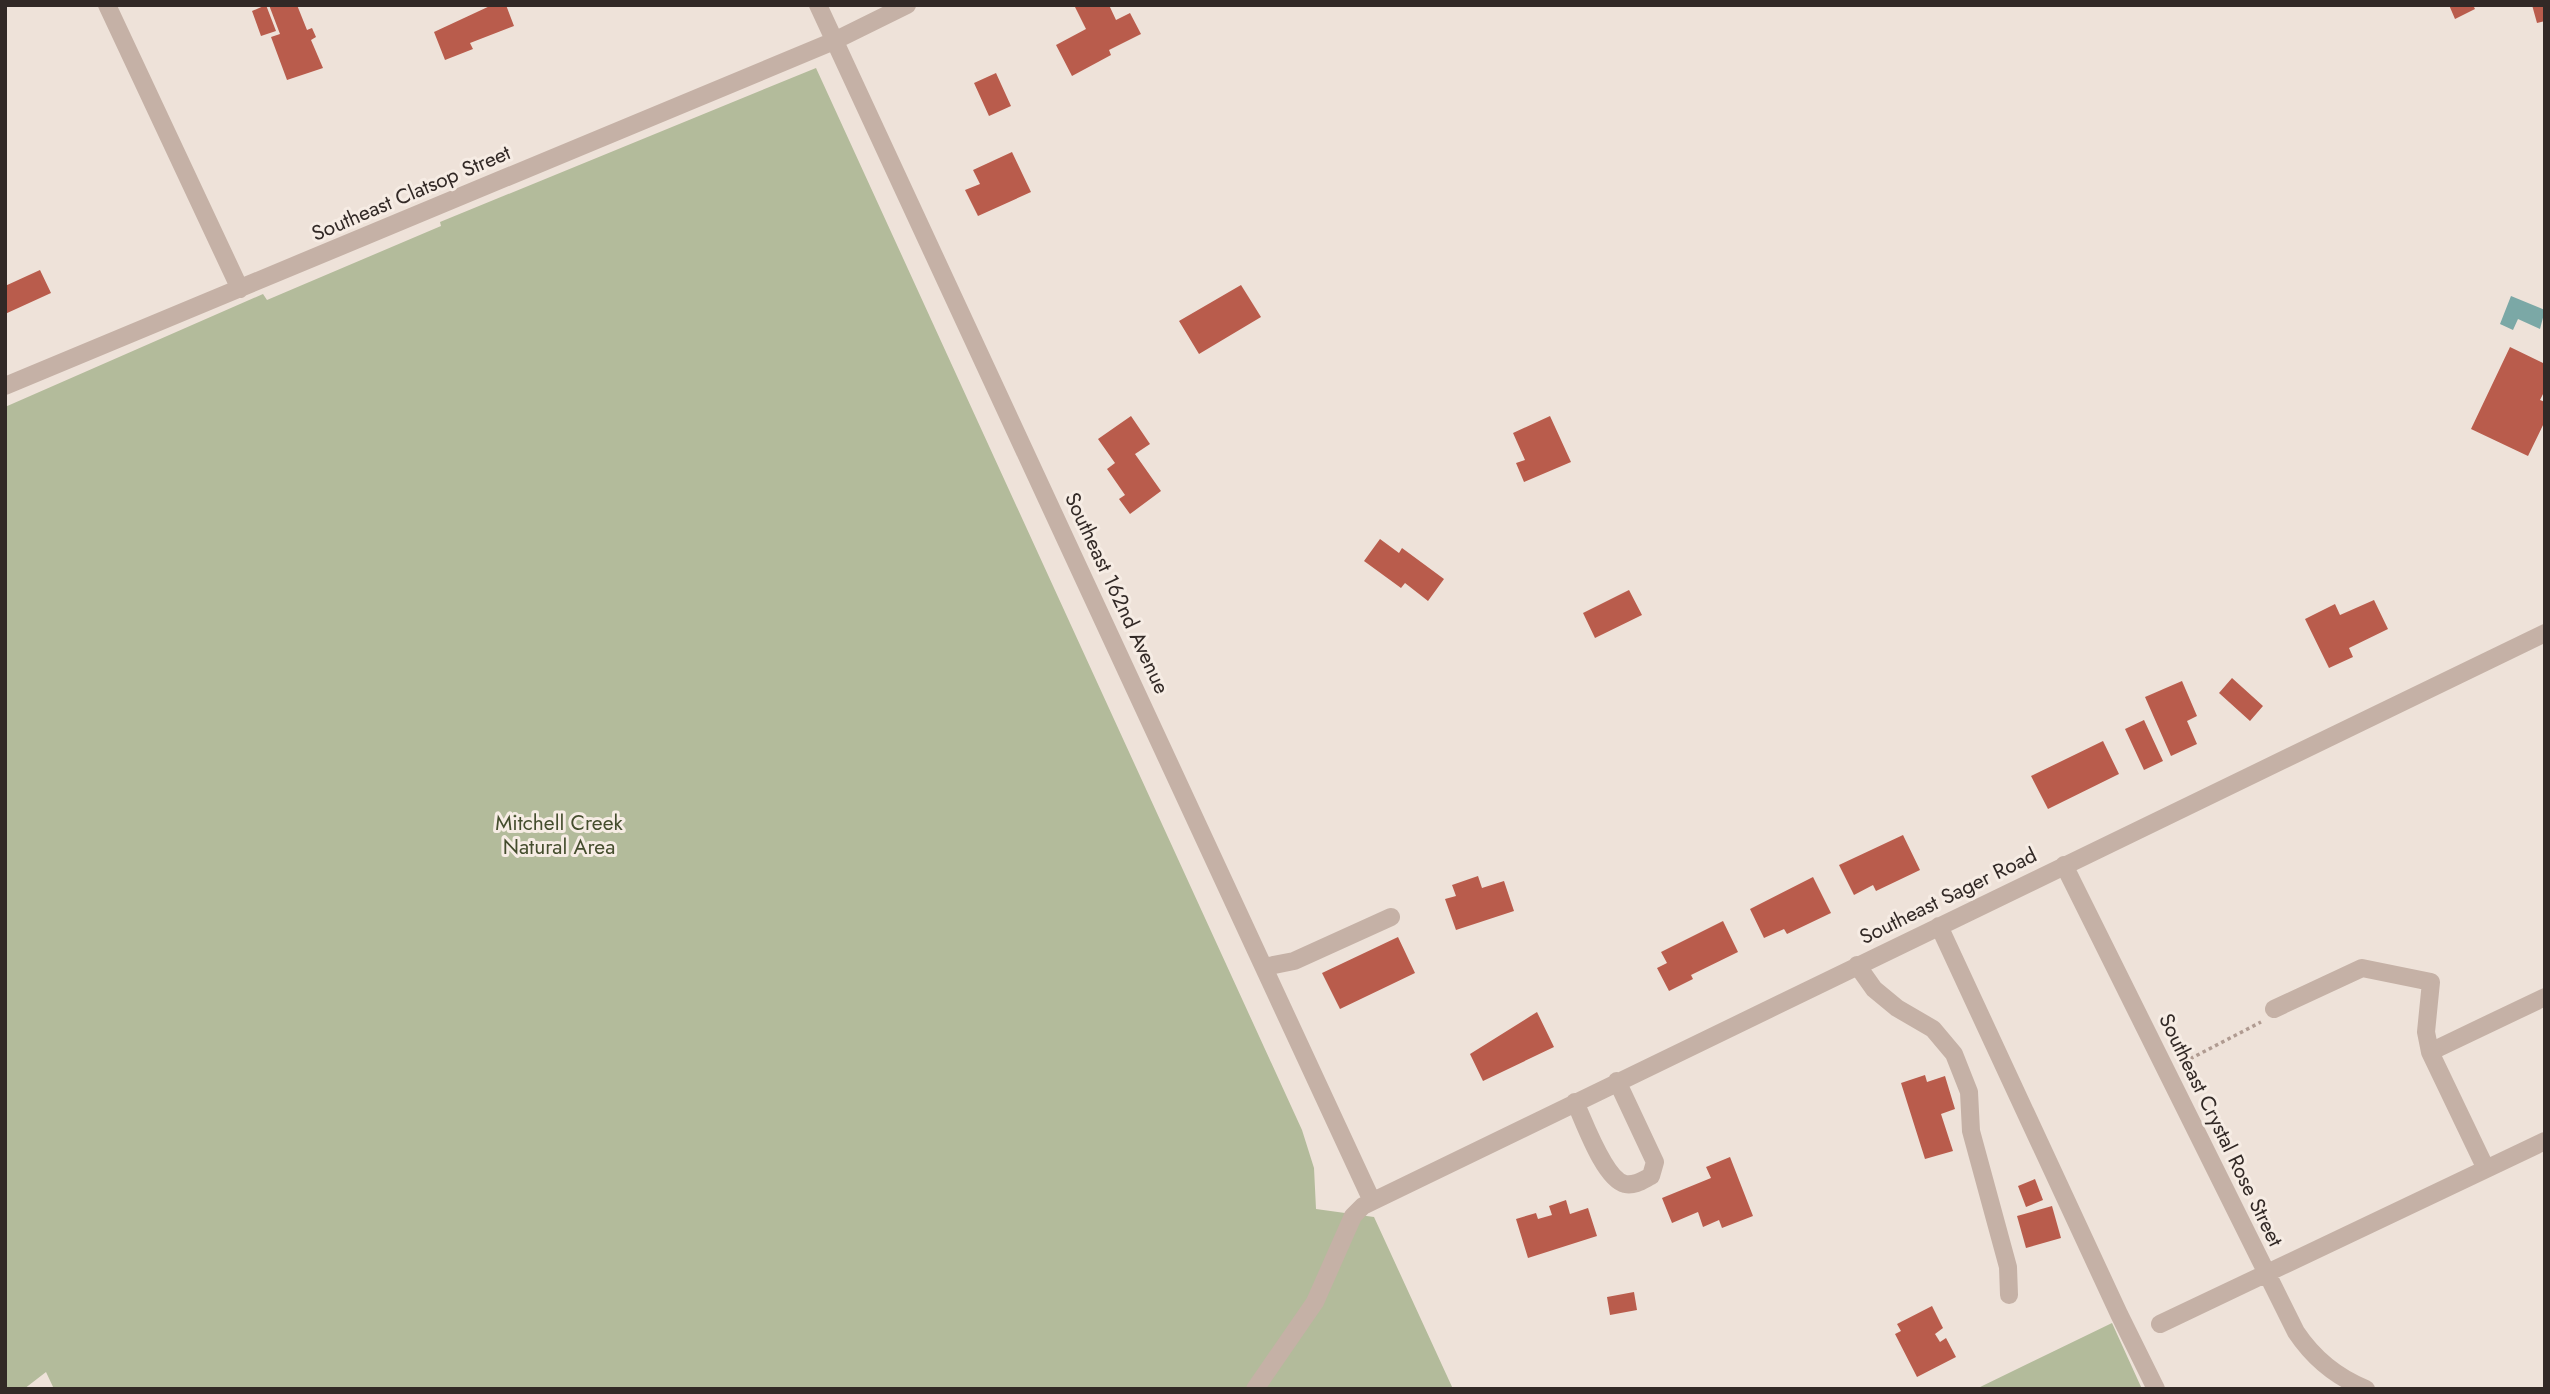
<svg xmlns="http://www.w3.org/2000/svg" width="2550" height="1394" font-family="Jost,sans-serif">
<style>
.green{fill:#b3bb9b}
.water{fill:#7ba8a6}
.building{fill:#b95c4c}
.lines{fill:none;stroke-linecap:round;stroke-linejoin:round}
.path{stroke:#b09b91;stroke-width:3.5;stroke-dasharray:3.5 3.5;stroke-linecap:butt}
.minor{stroke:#c5b1a6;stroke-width:18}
.labels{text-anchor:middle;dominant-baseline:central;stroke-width:6;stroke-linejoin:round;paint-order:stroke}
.street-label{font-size:21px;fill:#322926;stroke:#f6ece4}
.park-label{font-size:21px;fill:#444d2d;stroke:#f6ece4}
</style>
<rect width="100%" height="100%" fill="#eee2d9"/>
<!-- green -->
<path class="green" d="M816,68L1302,1130L1314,1168L1316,1209L1374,1217L1453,1389H54L46,1372L24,1389H5V407L263,294L267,300L441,226L440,222Z
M2112,1323L2142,1389H1976Z"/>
<!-- water -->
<path class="water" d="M2511,296L2545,310L2540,329L2518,319L2513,330L2500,324Z"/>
<!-- building -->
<path class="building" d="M266,5L276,31L261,36L252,11Z
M269,5H297L307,30L312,28L316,37L311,40L323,68L287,80L271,37L280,34Z
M492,5H506L514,26L470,43L473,49L445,60L434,32Z
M1074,5H1109L1116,20L1130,13L1141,34L1109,50L1111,55L1072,76L1056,45L1086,29Z
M2449,5H2473L2475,9L2455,19Z
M2532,5H2545V21L2537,23Z
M996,73L1011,106L989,116L974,83Z
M1012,152L1031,192L978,216L965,190L980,184L973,170Z
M40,270L51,293L5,314V286Z
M1241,285L1261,317L1199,354L1179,321Z
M2510,347L2545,364V390L2540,400L2545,402V421L2528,456L2471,429Z
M1131,416L1150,444L1135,454L1161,491L1130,514L1119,499L1125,495L1107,469L1115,463L1098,439Z
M1550,416L1571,462L1524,482L1516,463L1525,460L1513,433Z
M1380,539L1399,553L1402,548L1444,579L1428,601L1405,583L1401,588L1364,561Z
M1629,590L1642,615L1595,638L1583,613Z
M2374,600L2388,629L2349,648L2353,657L2329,668L2305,619L2335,604L2340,615Z
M2232,678L2263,706L2250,721L2219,693Z
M2182,681L2197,716L2187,721L2197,744L2171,756L2145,697Z
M2144,720L2163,761L2144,770L2125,729Z
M2103,741L2119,774L2048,809L2031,776Z
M1903,835L1920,870L1876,891L1873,885L1854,895L1839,865Z
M1478,876L1482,888L1504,881L1514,911L1456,930L1445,899L1456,896L1452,885Z
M1813,877L1831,913L1787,934L1784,929L1764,938L1750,909Z
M1723,921L1738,952L1691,975L1693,979L1669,991L1657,968L1667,963L1661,952Z
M1398,937L1415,973L1340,1009L1322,973Z
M1537,1012L1554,1047L1483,1081L1470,1054Z
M1925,1075L1927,1082L1945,1076L1955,1109L1941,1114L1953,1151L1925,1159L1901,1083Z
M1730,1157L1753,1216L1722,1228L1719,1220L1703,1227L1698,1212L1672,1223L1662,1198L1711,1178L1706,1167Z
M2035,1179L2043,1200L2026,1207L2018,1186Z
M1566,1200L1570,1214L1588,1208L1597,1236L1528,1258L1516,1219L1536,1213L1538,1219L1552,1215L1549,1206Z
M2052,1206L2061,1238L2026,1248L2017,1216Z
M1634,1292L1637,1310L1610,1315L1607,1297Z
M1932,1306L1943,1328L1935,1334L1940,1342L1946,1338L1956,1357L1917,1377L1895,1334L1901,1331L1897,1324Z"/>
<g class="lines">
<!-- path -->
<path class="path" d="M2184,1062L2261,1022"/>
<!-- minor -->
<path class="minor" d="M107,5L240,289
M818,5L1372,1201
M5,386L834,41L907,5
M2064,865L2296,1332C2314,1359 2336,1377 2366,1389
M1939,926L2119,1314L2156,1389
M1857,965L1874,989L1897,1008L1933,1029L1954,1054L1969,1092L1971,1131L2008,1267L2009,1295
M1264,967L1294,961L1391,917
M2274,1009L2362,968L2431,982L2426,1032L2430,1052L2486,1169
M2430,1052L2545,997
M1575,1102C1584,1121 1604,1179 1625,1184C1635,1186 1643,1180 1651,1176L1655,1162L1617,1081
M2160,1324L2545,1141
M1255,1389L1315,1302L1353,1216L1363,1206L2545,633"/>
</g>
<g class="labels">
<!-- street labels -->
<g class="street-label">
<text transform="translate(411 193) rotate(-23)">Southeast Clatsop Street</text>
<text transform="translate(1117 593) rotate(65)">Southeast 162nd Avenue</text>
<text transform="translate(1948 896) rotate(-26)">Southeast Sager Road</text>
<text transform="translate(2221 1130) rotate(64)">Southeast Crystal Rose Street</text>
</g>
<!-- park labels -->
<g class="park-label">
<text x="559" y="823">Mitchell Creek<tspan x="559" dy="24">Natural Area</tspan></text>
</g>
</g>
<!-- border -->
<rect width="2550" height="1394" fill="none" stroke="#322926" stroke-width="14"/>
</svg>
